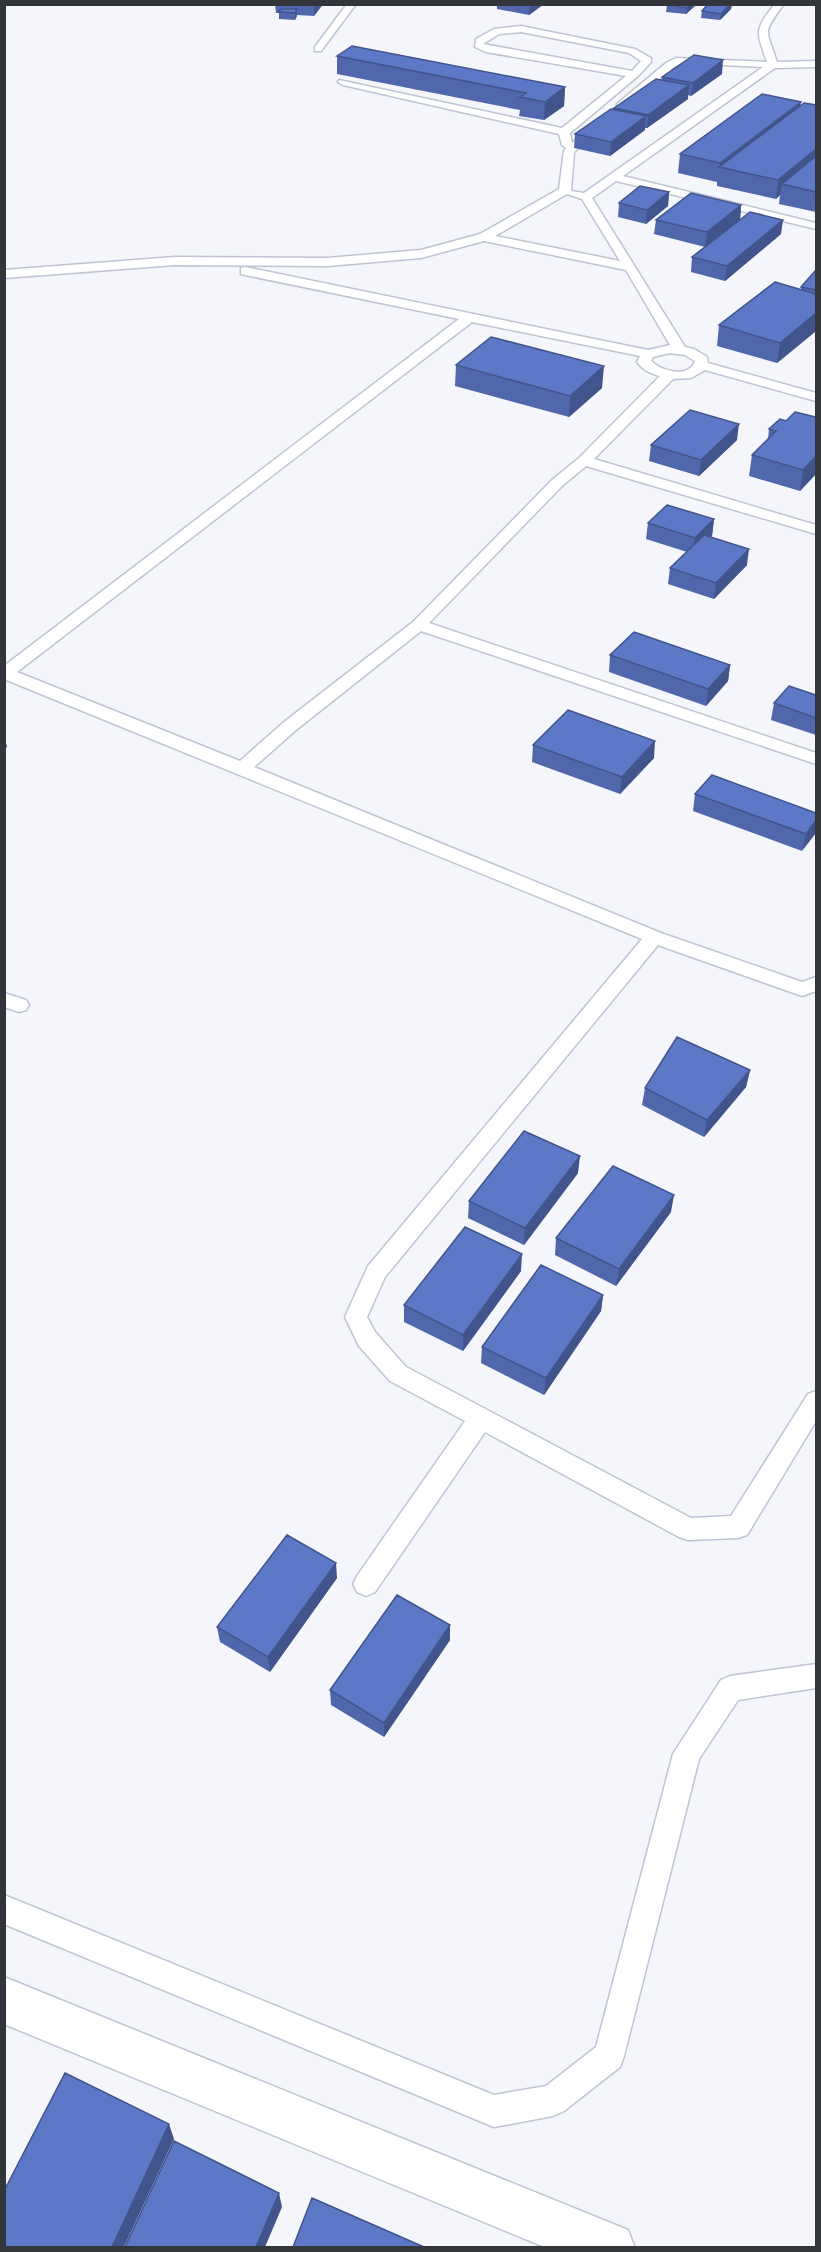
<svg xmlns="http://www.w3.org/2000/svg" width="821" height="2252" font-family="'Playfair Display',serif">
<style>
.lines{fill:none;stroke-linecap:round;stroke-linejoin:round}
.lane-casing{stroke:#bec4d2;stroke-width:3}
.street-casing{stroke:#bec4d2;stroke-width:3}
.lane{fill:#fff;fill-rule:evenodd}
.street{fill:#fff;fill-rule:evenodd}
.wall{fill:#5167ac}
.shaded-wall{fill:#42548c}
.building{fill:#5e78c8;stroke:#42548c;stroke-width:1.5}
</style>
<rect width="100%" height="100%" fill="#f4f6fc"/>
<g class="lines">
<defs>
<path id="lane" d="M347,4H356L321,51H315V47Z
M775,4H784C762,34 766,28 777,62L816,61V67L775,68L623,176L816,223V229L616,181L592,198L685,347L694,349L707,357L708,363L816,393V401L705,370L691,378L673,379L594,459L816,525V534L586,466L562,486L429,623L816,753V764L421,631L296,730L254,767L661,933L802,982L816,977V991L802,996L658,945L385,1277L367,1317L375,1332L406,1367L691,1518L731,1516L808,1394L816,1391V1421L747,1535L738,1538L688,1540L679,1537L485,1432L375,1592L366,1596L357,1592L353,1584L357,1576L465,1421L390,1381L359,1346L345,1317L368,1266L642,939L4,679V666L459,319L245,275L241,274V268L245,267L648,350L670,345L626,270L484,241L421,258L327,266L175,265L4,278V270L175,257L327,258L421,250L480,234L559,189L564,151L566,148L562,145L559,134L343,85L338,82L339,80L562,128L626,76L486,52L475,47L476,39L494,29L521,26L635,49L651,58V62L638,76L570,133L572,143L591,127H599L600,129L574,152L571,191L584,193L763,67L682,63L674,67L625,108H617V104L666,63L676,58L767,62C757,32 753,31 775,4ZM521,32L629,53L641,61L632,71L483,44L499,34ZM567,194L582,199L620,261L495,236ZM472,322L640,356L637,362C643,370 651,374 660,376L579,458L552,480L413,622L284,722L240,761L17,672ZM670,353L685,355L695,361C689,379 661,371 651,361L653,357Z
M4,993L26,1000L29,1005L26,1010L19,1012L4,1007Z
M816,1664V1688L738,1700L699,1759L624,2056L620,2067L564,2111L553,2116L494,2127L4,1924V1895L494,2095L546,2086L596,2047L673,1754L721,1680L730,1676Z"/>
<path id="street" d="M4,1977L628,2230L635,2248H547L4,2024Z"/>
</defs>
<!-- lane casing -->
<use href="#lane" class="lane-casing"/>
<!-- street casing -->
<use href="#street" class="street-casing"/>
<!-- lane -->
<use href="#lane" class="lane"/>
<!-- street -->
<use href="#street" class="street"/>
</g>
<!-- wall -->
<path class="wall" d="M275,4H323L314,16L297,15L295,20L279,19V13H276Z
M497,4H544L529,15L497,9Z
M708,4H732L731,9L720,20L701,18L702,11Z
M667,5H696L686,14L666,12Z
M337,56L565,87L564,106L544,120L519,116L520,110L337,74Z
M722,74L691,96L688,95V99L647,128H645V130L610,156L574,148L575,134L614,110V108L662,80V77Z
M800,105H816V212L779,204L780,195L776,199L717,186V182L678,173L680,154Z
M669,192L668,206L646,224L618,217L619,203Z
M741,205L740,220L705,247L654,234L656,220Z
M781,234L725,281L691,272L692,257Z
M816,270V331L777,363L717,346L719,325L801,289V287Z
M456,365L602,388L569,417L455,386Z
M816,417V475H815L800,491L749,476L752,455L768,439L769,429L786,421Z
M737,440L699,476L649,461L651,445Z
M714,519L712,536L710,537L747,565L714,599L668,584L670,568L687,552L646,539L648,523Z
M610,655L730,665L728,681L706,706L609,672Z
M816,695V735L771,720L774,703Z
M533,745L654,758L620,794L532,762Z
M695,794L816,813L802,851L693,811Z
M750,1070L746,1087L704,1137L642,1105L645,1088Z
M578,1173L524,1245L468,1218L469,1201Z
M671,1212L616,1286L555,1255L556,1238Z
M521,1271L463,1351L404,1322V1305Z
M603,1295L601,1311L544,1395L481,1363L482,1347Z
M337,1578L270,1672L220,1642L217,1627Z
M450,1625V1640L384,1737L331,1705L330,1690Z"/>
<!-- shaded-wall -->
<path class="shaded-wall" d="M314,4H323L314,16Z
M530,4H544L529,15Z
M690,4L696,5L686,14L687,8Z
M730,4H732L731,9L720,20L721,14Z
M297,9V16L295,20V13Z
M723,60L722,74L691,96L693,83Z
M689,85L688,99L647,128L648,115Z
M565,87L564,106L544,120L545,102Z
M801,102L798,120L720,167V163Z
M646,116L645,130L610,156L611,142Z
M816,149V166L782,184L780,195L776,199L778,180Z
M669,192L668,206L646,224L647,210Z
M741,205L740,220L705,247L707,232Z
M783,220L781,234L725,281L727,266Z
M816,313V331L777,363L780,343Z
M604,366L602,388L569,417L570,396Z
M739,424L737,440L699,476L701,460Z
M816,456L815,475L800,491L803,470Z
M714,519L712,536L693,554L695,538Z
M749,549L747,565L714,599L716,583Z
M730,665L728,681L706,706L708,689Z
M4,735L7,747L4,749Z
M655,741L654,758L620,794L622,777Z
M816,820V833L802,851L806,834Z
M750,1070L746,1087L704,1137L707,1120Z
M580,1156L578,1173L524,1245L525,1228Z
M674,1195L671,1212L616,1286L619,1269Z
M522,1254L521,1271L463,1351V1335Z
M603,1295L601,1311L544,1395L546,1378Z
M336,1563L337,1578L270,1672L268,1657Z
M450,1625V1640L384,1737V1723Z
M169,2124L174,2139L124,2247H112Z
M279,2193L282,2207L265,2247H256Z"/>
<!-- building -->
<path class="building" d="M667,4H690L687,8Z
M708,4H730L721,14L702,11Z
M281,9H297L295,13L279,12Z
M352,46L565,87L545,102L520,97L526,93L337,56Z
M694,55L723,60L693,83L662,77Z
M656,79L689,85L648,115L614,108Z
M762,94L801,102L720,163L680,154Z
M804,103L816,105V149L778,180L719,167Z
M611,109L646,116L611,142L575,134Z
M816,156V192L782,184Z
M640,186L669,192L647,210L619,203Z
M691,193L741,205L707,232L656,220Z
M750,212L783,220L727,266L692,257Z
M816,270V290L801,287Z
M775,282L816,294V313L780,343L719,325Z
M491,337L604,366L570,396L456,365Z
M690,410L739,424L701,460L651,445Z
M795,412L816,417V456L803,470L752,455L776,431L769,429L780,419L786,421Z
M667,505L714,519L695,538L648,523Z
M704,535L749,549L716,583L670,568Z
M634,632L730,665L708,689L610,655Z
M789,686L816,695V718L774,703Z
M568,710L655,741L622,777L533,745Z
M712,775L816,813V820L806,834L695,794Z
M677,1037L750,1070L707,1120L645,1088Z
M524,1131L580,1156L525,1228L469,1201Z
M613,1166L674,1195L619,1269L556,1238Z
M465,1227L522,1254L463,1335L404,1305Z
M541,1265L603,1295L546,1378L482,1347Z
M287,1535L336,1563L268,1657L217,1627Z
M397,1595L450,1625L384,1723L330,1690Z
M65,2073L169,2124L112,2247H4V2191Z
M174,2141L279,2193L256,2247H125Z
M312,2198L424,2247H293Z"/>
<!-- border -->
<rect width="821" height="2252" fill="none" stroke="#32353a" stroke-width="12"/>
</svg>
